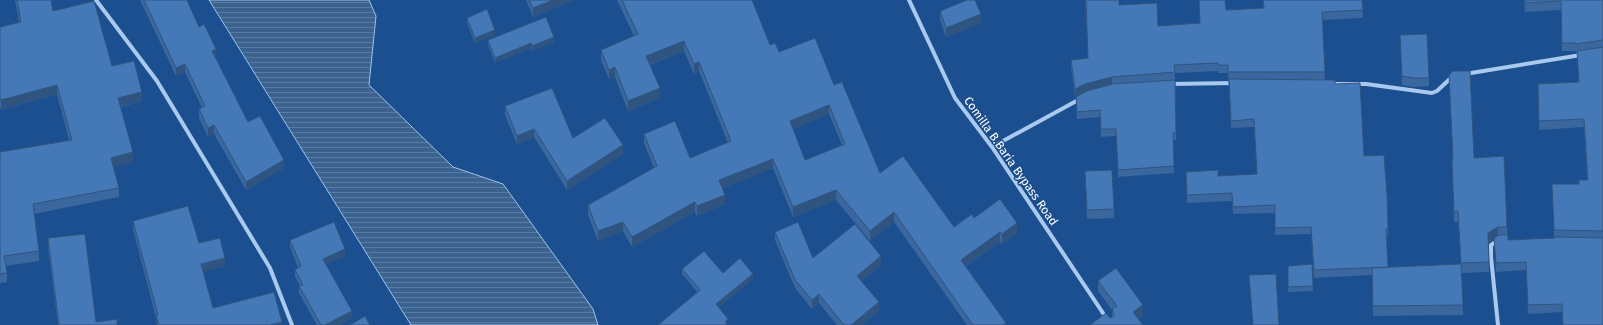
<svg xmlns="http://www.w3.org/2000/svg" width="1603" height="325" font-family="'Fira Sans',sans-serif">
<style>
.water{fill:url(#water-rules);stroke:#9cc4f0}
.lines{fill:none;stroke-linecap:round;stroke-linejoin:round}
.minor{stroke:#a9c9ee;stroke-width:4}
.wall{fill:#3a679d;fill-rule:evenodd}
.shaded-wall{fill:#305480}
.building{fill:#4478b7;stroke:#305480;fill-rule:evenodd}
.labels{text-anchor:middle;dominant-baseline:central;stroke-width:3;stroke-linejoin:round;paint-order:stroke}
.street-label{font-size:12px;fill:#fff;stroke:#1b4f8f}
</style>
<defs>
<pattern id="water-rules" width="6" height="5" patternUnits="userSpaceOnUse"><rect width="6" height="5" fill="#3c6290"/><path d="M0 2.5h6" fill="none" stroke="#597aa1"/></pattern>
</defs>
<rect width="100%" height="100%" fill="#1b4f8f"/>
<!-- water -->
<path class="water" d="M209,0H369L376,16L369,85L453,167L503,184L593,309L598,325H411Z"/>
<g class="lines">
<!-- minor -->
<path class="minor" d="M96,0L157,81L270,268L292,325
M909,0L955,98L992,147L1111,325
M1465,74L1581,55
M1170,84L1234,83
M1330,84H1366L1432,93L1437,91L1453,76
M992,147L1080,99
M1498,325L1491,257V245L1499,240"/>
</g>
<!-- wall -->
<path class="wall" d="M15,0H51L53,11L112,66L142,101L121,107L133,162L113,167L119,188V197L34,214L39,251V261L6,266L7,273V282L0,283V152L69,140L57,94L1,110L0,107V27L19,22Z
M140,0H187L199,27L216,57V58L248,122L284,168L246,190L214,134L208,137L199,118V109L202,108L185,72L176,76Z
M526,0H574L533,17Z
M617,0H752L770,45L779,52L834,85L880,173L954,227L974,218L1017,233L1002,244L1000,242L966,266L1006,325H967L894,222L870,241L836,200L793,217L773,168L722,188L725,204L697,216L695,212L632,247L623,231L598,241L588,215V205L654,168L644,143V134L690,158L728,143L699,71L694,74L684,51L650,65L660,98L628,111L615,77L609,79L601,60V50L634,36ZM829,114L842,145L805,160L793,129Z
M1085,0H1119V5L1158,26L1200,23L1199,0H1225L1226,10L1263,8V0H1362L1363,18L1322,20L1325,80L1335,84L1364,156L1387,195L1388,237H1386L1388,267L1461,264L1458,222H1454L1452,169V159H1453L1449,75L1474,158L1507,227L1508,240L1554,238L1552,184H1579L1587,180L1584,127L1539,130L1538,84L1579,82L1577,53H1576V51H1562L1561,10L1525,12L1524,0H1603V325H1563L1562,312L1528,314L1526,270L1496,272L1494,239L1488,243L1489,272L1462,273L1463,315L1373,316L1372,275L1314,278L1311,234L1275,235V213L1233,214L1232,201L1187,203L1186,172L1218,176L1257,174L1254,127L1231,128L1228,73H1218V71L1175,73L1176,140H1173L1174,173L1118,177L1116,136L1101,137L1100,117L1077,119L1076,105V97L1087,91L1075,97L1071,68V60L1088,58Z
M940,11L981,23L946,37L940,20Z
M467,18L495,35L475,43L467,23Z
M1400,35L1429,78V86L1414,87L1402,85Z
M488,40L554,42L532,51L531,48L495,63L488,45Z
M505,106L573,138L623,154L567,190L534,137L517,144L505,115Z
M1085,171L1114,209V218L1087,219Z
M133,221L199,243L225,266L203,271L213,308L282,325H157L156,318L133,229Z
M775,232L813,258L881,265L861,282L879,311L862,325H837L819,303L812,309L795,288L775,240Z
M48,238L96,322L117,325H58L48,248Z
M290,240L345,256L326,264L352,318L339,325H317L299,293V286H300L295,277V270L298,268L290,247Z
M1312,264L1313,291L1288,292V266Z
M682,269L723,273L753,279L719,307L728,324L697,292L682,274Z
M1098,281L1143,316L1138,319L1090,325L1112,317V310L1098,291Z"/>
<!-- shaded-wall -->
<path class="shaded-wall" d="M553,0H574L533,17V8Z
M981,14V23L946,37V28Z
M495,30V35L475,43V38Z
M554,37V42L532,51V46Z
M684,41V51L646,66V56Z
M531,43V48L495,63V58Z
M216,49V57L212,59V51Z
M699,62V71L694,74V64Z
M185,64V72L176,76V68Z
M615,67V77L609,79V70Z
M1112,77V85L1085,92L1075,97V89L1085,84Z
M57,85V94L1,110V100Z
M660,88V98L628,111V101Z
M142,92V101L118,107V98Z
M829,105V114L790,131V121Z
M214,125V134L208,137V128Z
M534,129V137L517,144V136Z
M623,145V154L567,190V181Z
M133,152V162L111,168V158Z
M773,159V168L719,190V180Z
M284,160V168L246,190V182Z
M836,190V200L793,217V207Z
M725,195V204L697,216V206Z
M695,202V212L632,247V237Z
M894,212V222L870,241V231Z
M623,222V231L598,241V231Z
M1017,223V233L1002,244V234Z
M1498,227V237L1488,244V233Z
M1000,232V242L961,269V260Z
M345,249V256L323,266V259Z
M881,256V265L857,285V276Z
M225,258V266L201,272V264Z
M753,274V279L716,310V304Z
M819,294V303L812,309V300Z
M879,302V311L862,325H851Z
M1143,305V316L1133,323V312Z
M352,311V318L339,325H325Z
M728,319V325L725,322Z
M282,322V325H270Z"/>
<!-- building -->
<path class="building" d="M17,0H51L53,11L94,1L112,66L134,61L142,92L118,98L133,152L111,158L119,188L33,204L39,251L4,256L7,273L0,274V152L72,140L57,85L1,100L0,98V27L21,22Z
M144,0H187L199,27L204,24L216,49L212,51L248,122L260,116L284,160L246,182L214,125L208,128L199,109L205,106L185,64L176,68Z
M529,0H553L533,8Z
M622,0H752L770,45L775,43L779,52L815,38L834,85L842,82L880,173L903,156L954,227L972,214L974,218L1000,199L1017,223L1002,234L1000,232L961,260L1006,323L1002,325H973L894,212L870,231L836,190L793,207L773,159L719,180L725,195L697,206L695,202L632,237L623,222L598,231L588,205L657,166L644,134L675,121L690,158L731,141L699,62L694,64L684,41L646,56L660,88L628,101L615,67L609,70L601,50L638,34ZM829,105L845,144L805,160L790,121Z
M967,0H975L981,14L946,28L940,11Z
M1086,0H1119V5L1157,3L1158,26L1200,23L1199,0H1225L1226,10L1264,8L1263,0H1362L1363,10L1322,12L1325,72H1228V65H1218V63L1174,65L1175,72L1112,77L1085,84L1075,89L1071,60L1088,58Z
M1525,0H1603V40L1576,44V43H1562L1561,1L1525,3Z
M487,9L495,30L475,38L467,18Z
M546,17L554,37L532,46L531,43L495,58L488,40Z
M1427,34L1429,78H1414L1402,76L1400,35Z
M1603,47V231L1554,230L1552,184H1579V180H1588L1584,119L1539,121L1538,84L1579,82L1577,51Z
M1453,71H1470L1474,158L1504,156L1507,227H1498L1488,233L1489,262L1461,263L1458,211L1454,212L1452,159H1453L1449,75Z
M1229,79L1335,80V84L1360,83L1364,156L1384,155L1387,195L1388,229H1386L1388,267L1314,270L1311,227L1275,228V205L1233,207L1232,193L1187,195L1186,172L1218,170V176L1257,174L1254,119L1231,121Z
M1175,80L1176,133H1173L1174,166L1118,170L1116,129H1101L1100,110L1077,112L1076,97L1087,91L1113,84Z
M552,88L573,138L605,118L623,145L567,181L534,129L517,136L505,106Z
M1112,170L1114,209L1087,210L1085,171Z
M188,206L199,243L220,238L225,258L201,264L213,308L274,292L282,322L270,325H159L156,315H158L133,221Z
M334,222L345,249L323,259L352,311L325,325H321L299,286L303,285L295,270L301,266L290,240Z
M798,222L813,258L855,224L881,256L857,276L879,302L851,325H844L819,294L812,300L795,280L775,232Z
M85,234L96,322L117,319V325H59L48,238Z
M1500,235H1508V240L1555,238V237L1603,238V325H1563L1562,304L1528,305L1526,262L1496,263L1494,238Z
M704,251L723,273L740,258L753,274L716,304L728,319L725,322L727,325H658L700,290L682,269Z
M1312,264L1313,286L1288,287V266Z
M1461,264L1463,305L1373,306L1372,268Z
M1116,268L1143,305L1133,312L1143,325H1090L1106,313L1110,318L1114,316V314L1112,309L1117,306L1098,281Z
M1276,274L1279,325H1253L1249,275Z
M365,316L370,325H350Z"/>
<g class="labels">
<!-- street labels -->
<g class="street-label">
<text transform="translate(1011 161) rotate(55)">Comilla B.Baria Bypass Road</text>
</g>
</g>
</svg>
